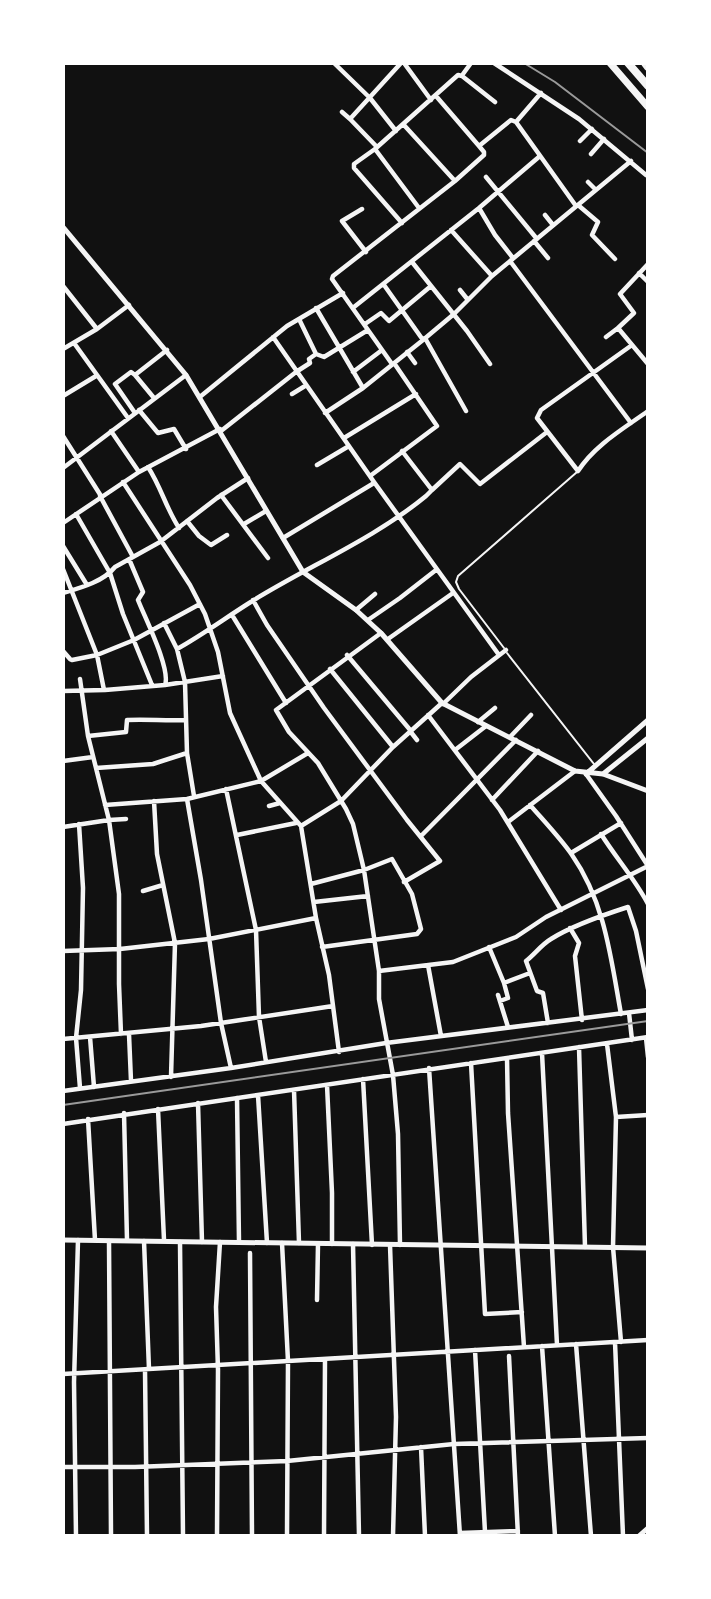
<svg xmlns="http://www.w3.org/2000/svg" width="711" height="1599" font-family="Montserrat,sans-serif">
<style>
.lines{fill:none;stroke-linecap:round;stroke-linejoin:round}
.service{stroke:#f5f5f5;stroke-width:2}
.minor{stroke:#f5f5f5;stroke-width:4.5}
.tertiary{stroke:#f5f5f5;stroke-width:5}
.trunk{stroke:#f5f5f5;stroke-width:7}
.motorway{stroke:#f5f5f5;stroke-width:8}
.rail{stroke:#9a9a9a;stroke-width:2}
</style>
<rect width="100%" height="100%" fill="#111"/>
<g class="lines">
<!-- service -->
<path class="service" d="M504,648L459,589L456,582L458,576L577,472
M507,653L594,764"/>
<!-- minor -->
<path class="minor" d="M334,63L370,98L396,131
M404,63L431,100
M494,63L579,119L646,175
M463,74L471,63
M436,96L479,146
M342,112L350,119
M516,122L576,206
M516,122L541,93
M403,124L455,181
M580,141L592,129
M377,147L350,119L401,63
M375,149L354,164V168L402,223
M591,154L604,139
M486,177L537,239
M588,182L596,190
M578,205L598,222L592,235L615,259
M419,208L375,149L458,75L462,76L495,102
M479,208L495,235L513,258
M362,209L342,221L366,252
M545,215L553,225
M451,230L492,276
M534,241L548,258
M510,261L631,423
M412,262L467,331L490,364
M648,264L620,294L634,313L618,328L648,364
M639,273L648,282
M384,285L423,340
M63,286L97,329
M460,290L468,300
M354,307L479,208L540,156
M316,308L363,388
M299,319L316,354
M365,324L381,313L389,321L431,286
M273,337L374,482L499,655
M606,337L618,328
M425,338L466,411
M74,343L128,418
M632,345L541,410L537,418L578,471C595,445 623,429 648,411
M63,349L97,329L129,305
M407,352L415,363
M316,354L324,357L368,330
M392,364L332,279L333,276L455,181L484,155V152L479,146L511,120L516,122
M353,372L382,350
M135,375L131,372L115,384L135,413
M135,375L167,350
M135,375L154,398
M292,394L305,386
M63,396L96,376
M201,396L287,326L343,293
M139,410L158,433L174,429L186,449
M325,413L363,388L423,340L454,314L492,276L631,161
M111,431L139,472
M221,431L296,372L310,363L309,359L316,354
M63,436L101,496
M344,438L416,394
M317,465L349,446
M148,467C161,487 166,508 179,528
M63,468L186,375
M370,476L437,426L394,363
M123,482L190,585L205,614L218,652L230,713L261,781L308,753
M432,490L460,464L480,484L547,432
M221,495L268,558
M100,496L133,557
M76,514L110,573L123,614L152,685
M187,521L199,536L211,545L227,535
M63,523L139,472L220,429
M244,524L266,511
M283,538L374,483
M63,546L87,585
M129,559L143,592L138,600C145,618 171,669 165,685
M63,569L97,655L104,690
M63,593C80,588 103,582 115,567L160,542L217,498L248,478
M253,600L267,625L324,708L407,820L440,861L404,882
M356,610L375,594
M232,615L286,703
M368,620L400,598L436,570
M164,623L177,649L185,682L187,753L194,796
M381,633L276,710L289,732L318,763L346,809L353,824L364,870L379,971V999L393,1075L398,1134L400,1245
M388,639L453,593
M177,649C204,634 228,616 254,600C311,565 375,538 426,496L432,490L402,451
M63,651L70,659
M347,655L411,731
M72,660L97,655L134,640L200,604
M330,669L393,747
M63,691L105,690L165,685L223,676
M443,704L471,677L506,650
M428,715L500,810L561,910
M478,722L495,708
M410,731L417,740
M88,736L126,732L127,720C148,719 166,721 186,720
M510,737L531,715
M455,750L486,726
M63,761L93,757
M96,768L153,764L187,753
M586,774L616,816L648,866
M226,789L256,930L259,1017L266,1062
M187,799L201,880L221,1023L231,1068
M492,800L538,751
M154,801L157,854L175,943L171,1077
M105,805L187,799L261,781L301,826L341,801L393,747L442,703
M530,805C543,820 561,839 572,855C605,902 611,959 621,1014
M269,806L280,803
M508,822L575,771
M79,824L83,888L81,990L76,1038L80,1088
M301,826L316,918L329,975L339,1052
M63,827L109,820L88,736L80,679
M601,834C616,858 635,879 648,904
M237,835L296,823
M421,836L516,740
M571,853L621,823
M311,884L364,870L392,859L412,894L421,929L417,934L322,947
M143,891L163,885
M314,902L368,896
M570,928L579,943L575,956L582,1020
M489,947L504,983
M63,951L120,949L209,939L316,918
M428,965L441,1036
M379,971L453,962L516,937L546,917L648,866
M498,995L508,1027
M500,1001L508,998L504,983L530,973
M629,1013L632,1040
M548,1023L543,993L537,991L526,961C535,954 541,945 551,939C573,925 603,915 628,907L636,931L648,989
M121,1034L119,984V894L109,820L126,819
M129,1034L131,1081
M90,1037L94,1087
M646,1038L648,1057
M63,1039L201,1026L333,1006
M607,1044L616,1117L613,1247L621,1342
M579,1047L585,1247
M542,1053L557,1345
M507,1058L508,1113L524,1347
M471,1063L485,1314L522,1312
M429,1068L460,1536
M363,1079L372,1245
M327,1085L332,1193V1244
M294,1090L299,1243
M63,1091L231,1068L386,1043L648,1010
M258,1095L267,1243
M237,1098L239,1242
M198,1103L202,1242
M158,1109L164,1240
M124,1113L127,1240
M616,1117L648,1115
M88,1119L95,1240
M63,1124L648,1037
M109,1241L111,1536
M144,1241L149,1369
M180,1242L183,1536
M282,1243L288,1361L287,1536
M353,1244L359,1536
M390,1245L396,1417L393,1536
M250,1253L252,1536
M317,1300L318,1244
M615,1342L623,1536
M576,1344L591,1536
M542,1346L555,1536
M475,1350L485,1532
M509,1356L518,1536
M145,1370L147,1536
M63,1374L648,1340
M421,1447L425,1536
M63,1467H135L287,1461L454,1444L648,1438
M460,1533L518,1531
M76,1536L74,1382L78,1240
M217,1536L218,1370L216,1307L220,1242
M324,1536L325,1359"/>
<!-- tertiary -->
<path class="tertiary" d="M63,227L186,375L303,572L356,610L381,633L442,703L575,771L603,774L648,791
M586,774L648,720
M603,774L648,738
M63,1240L648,1248
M639,1536L648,1528"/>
<!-- trunk -->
<path class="trunk" d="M610,63L648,107"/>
<!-- motorway -->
<path class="motorway" d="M628,63L648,86
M645,63L648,67"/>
<!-- rail -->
<path class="rail" d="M524,63L555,82L648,153
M63,1105L648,1021"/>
</g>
<!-- border -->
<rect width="711" height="1599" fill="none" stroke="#ffffff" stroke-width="130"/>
</svg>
